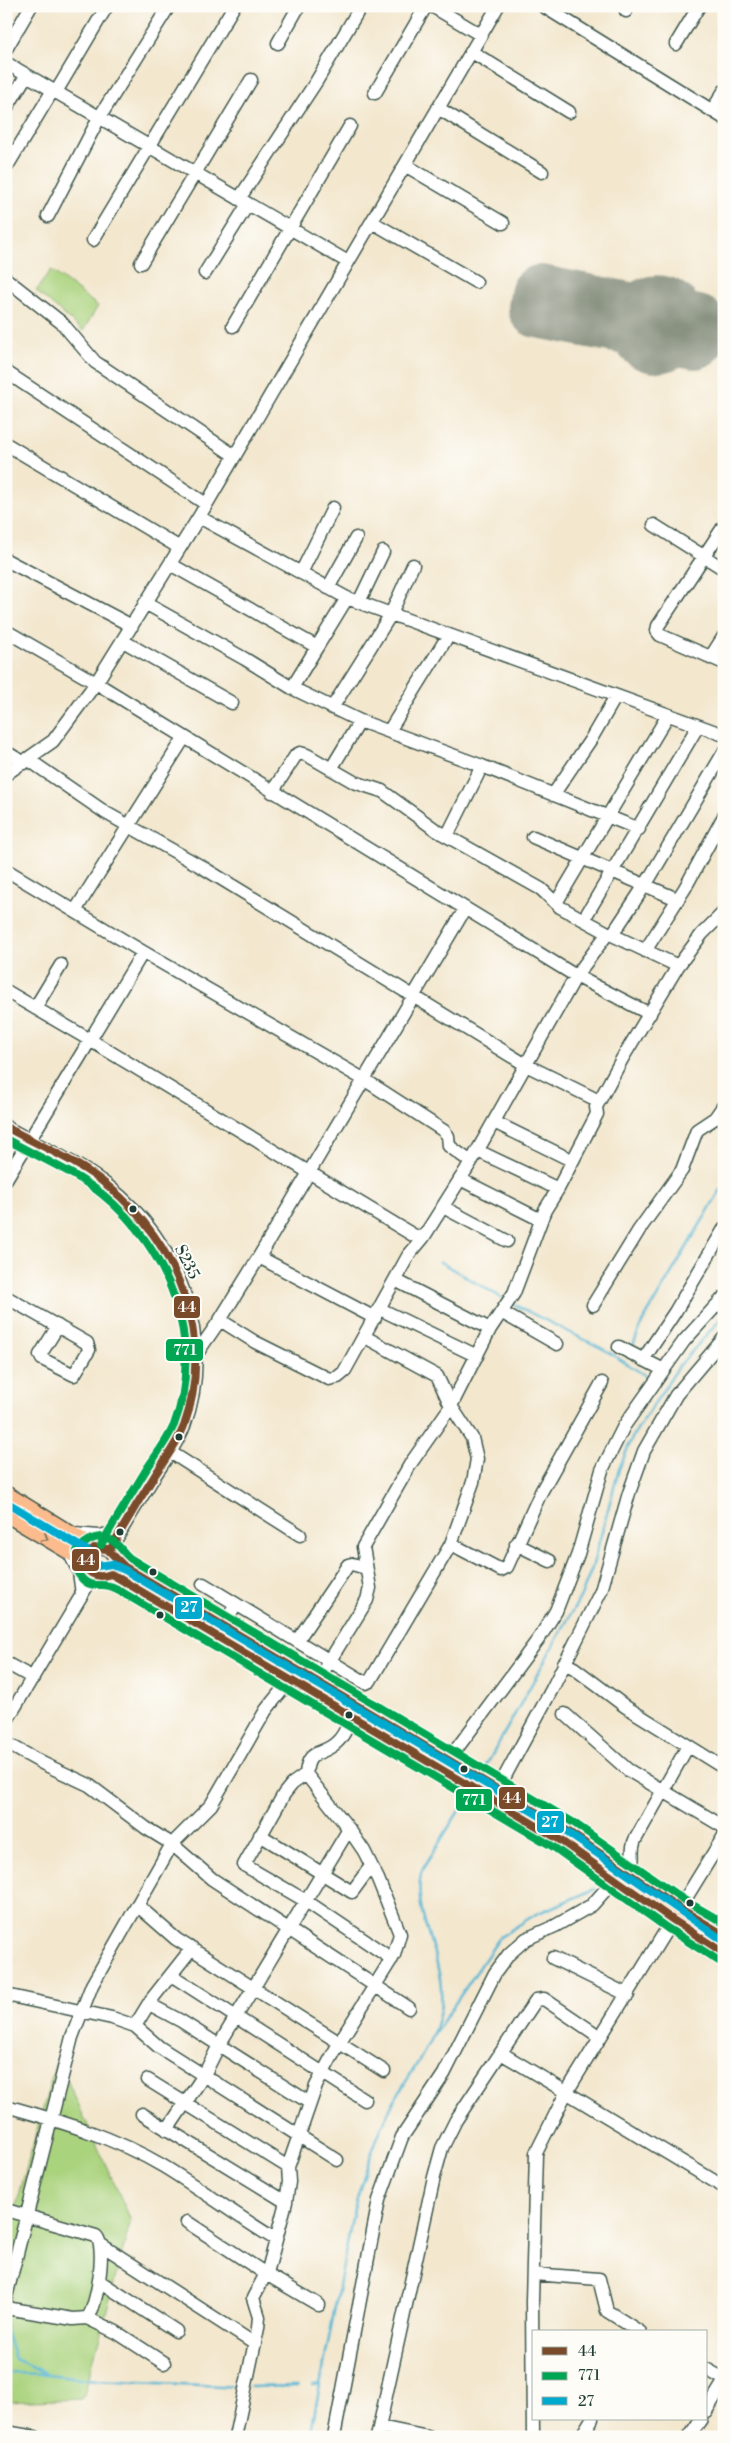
<svg xmlns="http://www.w3.org/2000/svg" width="730" height="2443" font-family="'Libre Bodoni',serif">
<style>
.green{fill:#aad37e;stroke:#648859}
.lines{fill:none;stroke-linecap:round;stroke-linejoin:round}
.stream{stroke:#56b6d4;stroke-width:2.5}
.runway{stroke:#899281;stroke-width:60}
.minor-casing{stroke:#3f564b;stroke-width:15}
.major-casing{stroke:#3f564b;stroke-width:18}
.minor{stroke:#fff;stroke-width:12}
.major{stroke:#fbbb8c;stroke-width:15}
.bus-1-casing{stroke:#fdfcf7;stroke-width:11}
.bus-2-casing{stroke:#fdfcf7;stroke-width:11}
.bus-3-casing{stroke:#fdfcf7;stroke-width:11}
.bus-1{stroke:#7a4b2a;stroke-width:8}
.bus-2{stroke:#00a651;stroke-width:8}
.bus-3{stroke:#00a9ce;stroke-width:8}
.oneway{stroke:#82765c}
.bus-dot{fill:#1f3d34;stroke:#fdfcf7;stroke-width:2}
.labels{text-anchor:middle;dominant-baseline:central;stroke-width:4;stroke-linejoin:round;paint-order:stroke}
.street-label{font-size:16px;fill:#1f3d34;stroke:#fdfcf7}
.line-badge{stroke:#fdfcf7;stroke-width:2}
.badge-label{font-size:14px;text-anchor:middle;font-weight:bold;fill:#fff}
</style>
<rect width="100%" height="100%" fill="#fdfcf7"/>
<filter id="ink" filterUnits="userSpaceOnUse"><feTurbulence type="fractalNoise" baseFrequency=".02" numOctaves="2"/><feDisplacementMap in="SourceGraphic" scale="10" xChannelSelector="R" yChannelSelector="G"/><feConvolveMatrix kernelMatrix="1 2 1 2 8 2 1 2 1" color-interpolation-filters="sRGB"/></filter>
<filter id="wash" filterUnits="userSpaceOnUse"><feTurbulence type="fractalNoise" baseFrequency=".0096" numOctaves="4" result="noise"/><feDisplacementMap in="SourceGraphic" scale="20" xChannelSelector="R" yChannelSelector="G"/><feGaussianBlur stdDeviation="1.12" result="paint"/><feColorMatrix in="noise" values="0 0 0 0 0 0 0 0 0 0 0 0 0 0 0 0 0 1.4 0 .05"/><feComposite in="paint" operator="in"/></filter>
<g filter="url(#wash)">
<rect width="100%" height="100%" fill="#f3e7ce"/>
<!-- green -->
<path class="green" d="M51,270L98,306L83,331L36,291Z
M57,2058L131,2220L83,2399L6,2402V2242Z"/>
<g class="lines">
<!-- stream -->
<path class="stream" d="M440,1262L504,1299
M511,1303L605,1350L651,1379
M632,1348L642,1323L724,1184
M482,1773L582,1594L592,1568L619,1469L633,1436L679,1366L724,1315
M433,2036L500,1937L536,1914L595,1889
M6,2331L15,2359L46,2373
M6,2373L48,2374L96,2380L242,2387
M313,2385L321,2384
M250,2387L298,2386
M310,2437L353,2213C363,2176 375,2138 393,2103C408,2076 430,2049 438,2019C453,1967 411,1920 421,1874C423,1866 430,1858 434,1851C446,1832 458,1812 470,1793"/>
<!-- runway -->
<path class="runway" d="M540,295L639,314C653,300 670,303 677,321L697,325L695,339L674,335C660,348 645,345 637,327L538,308Z"/>
</g>
</g>
<g filter="url(#ink)">
<g class="lines">
<defs>
<path id="minor" d="M432,6L481,35
M543,6L724,118
M626,11L628,6
M278,43L299,6
M676,44L699,6
M6,49L31,6
M472,52L569,112
M6,63L348,262
M56,92L107,6
M375,93L426,6
M438,108L542,172
M6,109L26,76
M712,111L724,91
M405,165L503,223
M6,168L53,90
M239,199L316,82L361,6
M48,216L99,118L169,6
M372,222L476,282
M93,240L234,6
M141,263L251,80
M205,273L248,204
M6,279L62,323L95,362L235,456
M233,326L350,126
M6,372L206,504
M6,444L180,548
M199,517L347,598L724,735
M654,525L724,569
M724,526L658,626L657,631L660,635L724,663
M6,560L132,626
M170,564L317,647L347,598
M301,573L333,508
M328,588L356,538
M359,602L383,552
M145,603L245,659L292,688L360,721L482,766L639,829
M6,631L96,683L576,976L650,1014
M123,641L232,703
M710,658L724,636
M292,688L317,647
M332,708L391,614L413,565
M389,731L448,636
M6,752L24,763
M29,760L106,813L202,867L526,1065L599,1101
M331,769L360,721
M6,774L53,741L96,683L199,517L498,6
M272,792L296,755L300,753L307,755L354,782L382,791L436,830L541,889L560,907L608,933L678,966
M553,795L591,739L616,696
M447,836L482,766
M533,837L677,899
M6,870L143,952L365,1080L444,1131L448,1136L449,1146L471,1162
M556,903L668,715
M75,911L184,738
M584,919L698,726
M612,935L649,879L724,752
M645,951L685,888L724,816
M143,952L90,1040L413,1235L423,1238L471,1162L576,976L608,933
M6,991L90,1040L6,1179
M35,1008L61,965
M494,1122L571,1160
M6,1127C40,1147 77,1162 108,1186C179,1241 216,1340 184,1426C177,1444 165,1460 155,1475C140,1500 124,1524 110,1550
M478,1151L558,1189
M460,1179L541,1220
M443,1207L507,1241
M259,1257L375,1318
M395,1280L490,1329
M6,1297L87,1343L89,1350L74,1375L42,1359L40,1355L58,1326
M593,1305L639,1230L682,1170L697,1130L715,1118L724,1105
M380,1309L477,1356
M501,1312L557,1344
M220,1320L255,1342L329,1379L338,1377L344,1372L408,1256L423,1238
M619,1347L662,1369
M195,1356L220,1320L259,1257L465,909
M643,1360L675,1312L724,1229
M170,1452L300,1535
M74,1534L99,1536L121,1531
M451,1544L501,1570L507,1567L541,1492L602,1383
M516,1544L550,1561
M69,1552L79,1572L82,1594
M203,1584L366,1683L370,1681L451,1544L473,1482L477,1459L472,1438L451,1406L437,1376L365,1337
M223,1626L236,1605
M297,1641L348,1565L352,1564L366,1568
M6,1663L33,1678
M564,1663L574,1668L626,1707L724,1768
M313,1688L367,1600L370,1588L363,1547L411,1463L451,1406L490,1329L514,1293L545,1210L558,1189L597,1114L596,1107L622,1059L678,966L702,934L724,912
M565,1714L628,1770L724,1827
M6,1722L93,1576
M6,1743L44,1764L89,1785L146,1828L172,1844L212,1879L409,2008
M449,1759L540,1637L556,1611L578,1554L602,1470L624,1426L684,1341L724,1297
M306,1774L292,1784L284,1794L244,1865L306,1901L392,1959
M498,1789L552,1689L601,1591L629,1493L644,1451L676,1395L724,1338
M260,1835L352,1892L371,1866
M628,1874C637,1857 629,1853 635,1840L688,1746
M137,1905L176,1939L384,2071
M553,1958L628,1995
M171,1975L365,2100
M6,1995L112,2018L135,2026L151,2000L192,1948
M149,2004L181,2021L310,2103
M135,2026L159,2047L337,2160
M501,2053L724,2187
M148,2080L288,2167
M6,2106C60,2121 114,2137 163,2166C201,2189 237,2216 275,2239
M142,2114L286,2202
M167,2130L204,2075L219,2045L349,1829
M6,2210L96,2236C107,2246 97,2309 87,2318L73,2319L6,2308
M187,2222L266,2274L319,2305
M100,2244L255,2344
M533,2274L599,2279L607,2311L640,2332
M99,2281L176,2331
M6,2297L72,2037L92,1985L172,1844L211,1805L266,1710L290,1680
M87,2318L116,2332L164,2363
M706,2369L724,2379
M706,2411L724,2382
M380,2427L428,2437
M6,2432L35,2437
M235,2437L258,2328L259,2317L253,2298L268,2270L286,2202L289,2182L288,2167L316,2086L339,2043L394,1955L400,1934L378,1879L364,1851L349,1829L306,1774C308,1747 322,1757 337,1742C344,1736 348,1725 352,1717
M334,2437L379,2200L402,2137L444,2074L495,1973L509,1954L526,1939L555,1926L592,1905L616,1878
M377,2437L434,2177L442,2148L456,2120L536,2000L544,1999L600,2037
M533,2437L532,2301L536,2153L566,2093L724,1836
M581,2437L592,2419
M689,2437L701,2419"/>
<path id="major" d="M6,1494L94,1548
M6,1514L85,1561
M84 1562a16 16 0 1 1 32 0a16 16 0 1 1-32 0Z
M116,1561L569,1832L679,1908L724,1935
M111,1574L557,1838L673,1920L724,1953"/>
</defs>
<!-- minor casing -->
<use href="#minor" class="minor-casing"/>
<!-- major casing -->
<use href="#major" class="major-casing"/>
<!-- minor -->
<use href="#minor" class="minor"/>
<!-- major -->
<use href="#major" class="major"/>
<defs>
<path id="bus-1" d="M6,1127C40,1146 78,1161 108,1186C178,1243 215,1339 184,1426C177,1444 165,1459 155,1475C139,1500 124,1525 110,1550
M724,1935L679,1908L569,1832L125,1567L107,1549L94,1548L86,1556L85,1567C92,1577 100,1578 111,1574L120,1579L557,1838L673,1920L724,1953"/>
<path id="bus-2" d="M6,1139C38,1157 73,1171 102,1194C168,1247 206,1342 174,1425C167,1441 156,1455 146,1470C131,1495 115,1520 101,1545
M719,1961L667,1928L552,1846L115,1588C100,1579 90,1595 76,1570L77,1551C86,1540 101,1531 114,1542C121,1547 124,1554 131,1559L574,1823L684,1900L724,1923"/>
<path id="bus-3" d="M11,1505L91,1553L98,1566L112,1564L125,1570L562,1829L724,1941"/>
</defs>
<!-- bus-1 casing -->
<use href="#bus-1" class="bus-1-casing"/>
<!-- bus-2 casing -->
<use href="#bus-2" class="bus-2-casing"/>
<!-- bus-3 casing -->
<use href="#bus-3" class="bus-3-casing"/>
<!-- bus-1 -->
<use href="#bus-1" class="bus-1"/>
<!-- bus-2 -->
<use href="#bus-2" class="bus-2"/>
<!-- bus-3 -->
<use href="#bus-3" class="bus-3"/>
</g>
<!-- one-way arrows -->
<defs><path id="oneway-chevron" d="M-2-3.5L2.5 0L-2 3.5" fill="none" stroke-width="1.6" stroke-linecap="round" stroke-linejoin="round" transform="scale(1.25)"/></defs>
<use class="oneway" href="#oneway-chevron" transform="translate(45 1538) rotate(31)"/>
</g>
<!-- markers -->
<g class="bus-dot">
<circle cx="133" cy="1209" r="4.5"/>
<circle cx="179" cy="1437" r="4.5"/>
<circle cx="120" cy="1532" r="4.5"/>
<circle cx="153" cy="1572" r="4.5"/>
<circle cx="160" cy="1615" r="4.5"/>
<circle cx="349" cy="1715" r="4.5"/>
<circle cx="464" cy="1769" r="4.5"/>
<circle cx="690" cy="1903" r="4.5"/>
</g>
<g class="labels">
<!-- street labels -->
<g class="street-label">
<text transform="translate(187 1262) rotate(63)">S235</text>
</g>
</g>
<g class="line-badge">
<rect x="173" y="1295" width="28" height="24" rx="5" fill="#7a4b2a"/>
<rect x="165" y="1338" width="39" height="24" rx="5" fill="#00a651"/>
<rect x="71" y="1548" width="29" height="24" rx="5" fill="#7a4b2a"/>
<rect x="174" y="1596" width="29" height="24" rx="5" fill="#00a9ce"/>
<rect x="498" y="1786" width="28" height="24" rx="5" fill="#7a4b2a"/>
<rect x="455" y="1788" width="38" height="24" rx="5" fill="#00a651"/>
<rect x="536" y="1810" width="29" height="24" rx="5" fill="#00a9ce"/>
</g>
<g class="badge-label">
<text x="187" y="1312">44</text>
<text x="185" y="1355">771</text>
<text x="86" y="1565">44</text>
<text x="189" y="1612">27</text>
<text x="512" y="1803">44</text>
<text x="474" y="1805">771</text>
<text x="550" y="1827">27</text>
</g>
<!-- margin -->
<rect width="730" height="2443" fill="none" stroke="#fdfcf7" stroke-width="25"/>
<!-- legend -->
<rect x="532" y="2330" width="175" height="90" fill="#fdfcf7" stroke="#a4b0a9"/>
<rect x="542" y="2347" width="25" height="8" fill="#7a4b2a" stroke="#a4b0a9"/>
<text x="578" y="2356" font-size="15" fill="#1f3d34">44</text>
<rect x="542" y="2372" width="25" height="8" fill="#00a651" stroke="#a4b0a9"/>
<text x="578" y="2380" font-size="15" fill="#1f3d34">771</text>
<rect x="542" y="2397" width="25" height="8" fill="#00a9ce" stroke="#a4b0a9"/>
<text x="578" y="2406" font-size="15" fill="#1f3d34">27</text>
</svg>
